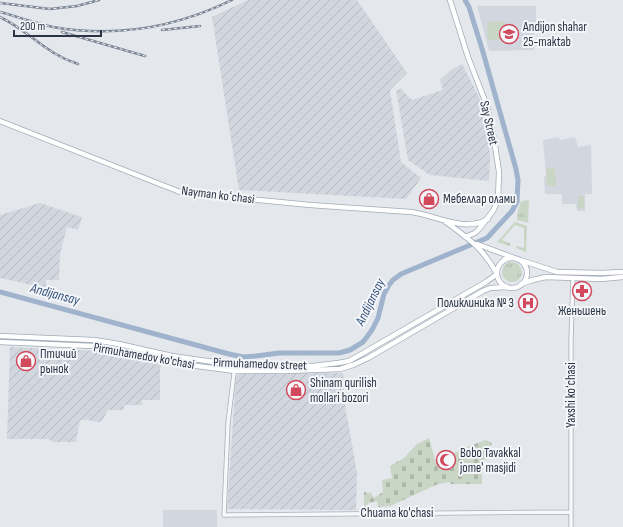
<svg xmlns="http://www.w3.org/2000/svg" width="623" height="527" font-family="'Sofia Sans Condensed',sans-serif">
<style>
.built{fill:#d2d6de}
.industrial{fill:url(#industrial-furrows)}
.grass{fill:url(#grass-tufts)}
.cemetery{fill:url(#cemetery-stones)}
.green{fill:#c9d6c5}
.lines{fill:none;stroke-linecap:round;stroke-linejoin:round}
.river{stroke:#9fb4cc;stroke-width:5}
.minor-casing{stroke:#a9aeb7;stroke-width:5}
.major-casing{stroke:#a3abb8;stroke-width:6}
.minor{stroke:#f7f8fa;stroke-width:3.5}
.major{stroke:#fff;stroke-width:4.5}
.rail-casing{stroke:#7d8696;stroke-width:2.5}
.rail{stroke:#f4f6f9;stroke-width:1;stroke-dasharray:3;stroke-linecap:butt}
.labels{text-anchor:middle;dominant-baseline:central;stroke-width:4;stroke-linejoin:round;paint-order:stroke}
.poi-label{font-size:13px;fill:#2b3445;stroke:#f4f6f9;text-anchor:start}
.street-label{font-size:13px;fill:#2b3445;stroke:#f4f6f9}
.water-label{font-size:14px;font-style:italic;fill:#34527a;stroke:#f4f6f9}
</style>
<defs>
<pattern id="industrial-furrows" width="10" height="10" patternUnits="userSpaceOnUse"><rect width="10" height="10" fill="#d2d6de"/><path d="M-1 1l2-2M0 10L10 0M9 11l2-2" fill="none" stroke="#b4b8c0"/></pattern>
<pattern id="grass-tufts" width="24" height="20" patternUnits="userSpaceOnUse"><rect width="24" height="20" fill="#c9d6c5"/><path d="M3 7l-1-3M5 7V3M7 7l1-3M15 17l-1-3M17 17v-4M19 17l1-3" fill="none" stroke="#adb8ab"/></pattern>
<pattern id="cemetery-stones" width="16" height="16" patternUnits="userSpaceOnUse"><rect width="16" height="16" fill="#c9d6c5"/><path d="M2 7V4a2 2 0 0 1 4 0v3zM10 15v-3a2 2 0 0 1 4 0v3z" fill="#adb8ab"/></pattern>
</defs>
<rect width="100%" height="100%" fill="#e4e7ec"/>
<!-- built -->
<path class="built" d="M477,6H536V26H534V50L489,51Z
M559,137L560,140L575,137L578,147L591,145L592,194H585V211H577L576,204H562V194H545L544,177L546,176L543,140Z
M163,510H217V527H163Z"/>
<!-- industrial -->
<path class="industrial" d="M248,0H357L407,73L390,90L401,162L421,178L406,199L239,190L212,17Z
M462,64L479,97L488,140L490,157L489,181L430,175L408,160L396,90L401,89L412,100L443,90L440,80L451,70Z
M40,203L82,217L78,230L67,227L60,254L59,280H46V288L0,278V215Z
M10,347L98,351L161,364L160,370V400H142V405H124V410H108L102,421L98,422L88,420H80L76,442H54L48,439H7Z
M343,373L345,405L357,473L356,510L227,509L236,376L240,374Z"/>
<!-- grass -->
<path class="grass" d="M529,200L528,223L517,220L518,210L521,201Z
M515,222L527,226L526,252L516,248L517,246L524,248V228L515,225L502,240L510,243V246L497,242Z
M502 272a10 10 0 1 1 20 0a10 10 0 1 1-20 0Z"/>
<!-- cemetery -->
<path class="cemetery" d="M429,438L436,463H439L441,469H452L451,454L485,440L491,442L492,444L490,446V456L488,459L482,461V484H451L450,482L438,484L390,506L378,507L377,501L368,503V508H364V492L371,493L374,498L383,492L382,480L392,478L390,466L404,458L417,444Z"/>
<!-- green -->
<path class="green" d="M504,21L505,39L488,40L487,22Z
M555,168L556,186H547L546,169Z
M578,196H584V208L578,209Z"/>
<g class="lines">
<!-- river -->
<path class="river" d="M0,292L229,354L243,357L256,356L279,353H339L350,350L363,342L372,330L378,318L384,294L389,285L393,280L401,274L487,238L512,211L517,202L518,180L516,169L483,52L469,7L465,0"/>
<defs>
<path id="minor" d="M235,365L228,423L224,515L571,512
M571,527V340L573,278"/>
<path id="major" d="M450,0L468,57L487,106L494,139L499,172L498,200L493,211L479,229L475,233L465,237
M0,121L180,192L310,205L411,212C435,215 465,233 488,219
M477,244L517,259L557,272L601,273L623,272
M497 273a15 15 0 1 1 30 0a15 15 0 1 1-30 0Z
M521,284L533,280L546,277L601,279L623,277
M0,336L94,340L119,344L172,356L235,365L313,366L338,363L349,361L365,352L486,282L497,274C483,248 469,239 446,222
M0,342L93,346L116,350L174,363L235,371H287L340,369L353,365L368,358L483,291L490,288L507,287"/>
</defs>
<!-- minor casing -->
<use href="#minor" class="minor-casing"/>
<!-- major casing -->
<use href="#major" class="major-casing"/>
<!-- minor -->
<use href="#minor" class="minor"/>
<!-- major -->
<use href="#major" class="major"/>
<defs>
<path id="rail" d="M0,3L50,9L77,6L99,0
M0,12C18,17 35,23 53,27C116,38 175,28 232,0
M0,17C29,31 46,54 78,64
M162,30L200,26
M62,32L145,56"/>
</defs>
<!-- rail casing -->
<use href="#rail" class="rail-casing"/>
<!-- rail -->
<use href="#rail" class="rail"/>
</g>
<!-- icons -->
<defs>
<symbol id="school-ring" viewBox="-11 -11 22 22"><circle r="9.5" fill="#f4f6f9" stroke="#d1495b" stroke-width="1.5"/><path d="M0-5L7-2L0 1L-7-2ZM-4 1L0 2.5L4 1V4Q0 6-4 4Z" fill="#d1495b"/></symbol>
<symbol id="shop-ring" viewBox="-11 -11 22 22"><circle r="9.5" fill="#f4f6f9" stroke="#d1495b" stroke-width="1.5"/><path d="M-5-2.5h2.3a2.7 3.5 0 0 1 5.4 0H5L5.5 6h-11ZM-1.5-2.5h3a1.5 2.3 0 0 0-3 0Z" fill="#d1495b"/></symbol>
<symbol id="pharmacy-ring" viewBox="-11 -11 22 22"><circle r="9.5" fill="#f4f6f9" stroke="#d1495b" stroke-width="1.5"/><path d="M-2-6h4v4h4v4h-4v4h-4v-4h-4v-4h4Z" fill="#d1495b"/></symbol>
<symbol id="hospital-ring" viewBox="-11 -11 22 22"><circle r="9.5" fill="#f4f6f9" stroke="#d1495b" stroke-width="1.5"/><path d="M-5-5h3v3.5h4V-5h3V5h-3V1.5h-4V5h-3Z" fill="#d1495b"/></symbol>
<symbol id="mosque-ring" viewBox="-11 -11 22 22"><circle r="9.5" fill="#f4f6f9" stroke="#d1495b" stroke-width="1.5"/><path d="M3.5-4.9A6 6 0 1 0 3.5 4.9A5 5 0 1 1 3.5-4.9Z" fill="#d1495b"/></symbol>
</defs>
<g fill-rule="evenodd">
<use href="#school-ring" x="498" y="23" width="22" height="22"/>
<use href="#shop-ring" x="418" y="188" width="22" height="22"/>
<use href="#pharmacy-ring" x="571" y="280" width="22" height="22"/>
<use href="#hospital-ring" x="517" y="292" width="22" height="22"/>
<use href="#shop-ring" x="15" y="350" width="22" height="22"/>
<use href="#shop-ring" x="285" y="379" width="22" height="22"/>
<use href="#mosque-ring" x="435" y="449" width="22" height="22"/>
</g>
<g class="labels">
<!-- poi labels -->
<g class="poi-label">
<text x="523" y="27">Andijon shahar<tspan x="523" dy="15">25-maktab</tspan></text>
<text x="443" y="199">Мебеллар олами</text>
<text x="514" y="303" text-anchor="end">Поликлиника № 3</text>
<text x="582" y="311" text-anchor="middle">Женьшень</text>
<text x="40" y="354">Птичий<tspan x="40" dy="15">рынок</tspan></text>
<text x="310" y="383">Shinam qurilish<tspan x="310" dy="15">mollari bozori</tspan></text>
<text x="460" y="453">Bobo Tavakkal<tspan x="460" dy="15">jome' masjidi</tspan></text>
</g>
<!-- street labels -->
<g class="street-label">
<text transform="translate(489 123) rotate(77)">Say Street</text>
<text transform="translate(218 195) rotate(7)">Nayman koʻchasi</text>
<text transform="translate(144 356) rotate(10)">Pirmuhamedov ko'chasi</text>
<text transform="translate(260 364) rotate(2)">Pirmuhamedov street</text>
<text transform="translate(571 395) rotate(-90)">Yaxshi koʻchasi</text>
<text x="397" y="513">Chuama ko'chasi</text>
</g>
<!-- water labels -->
<g class="water-label">
<text transform="translate(55 294) rotate(15)">Andijansay</text>
<text transform="translate(370 302) rotate(-64)">Andijansay</text>
</g>
</g>
<!-- scale -->
<path d="M14 30v6h87v-6" fill="none" stroke="#2b3445" stroke-width="2"/>
<text x="20" y="30" font-size="12" fill="#2b3445" stroke="#f4f6f9" stroke-width="3" paint-order="stroke">200 m</text>
</svg>
